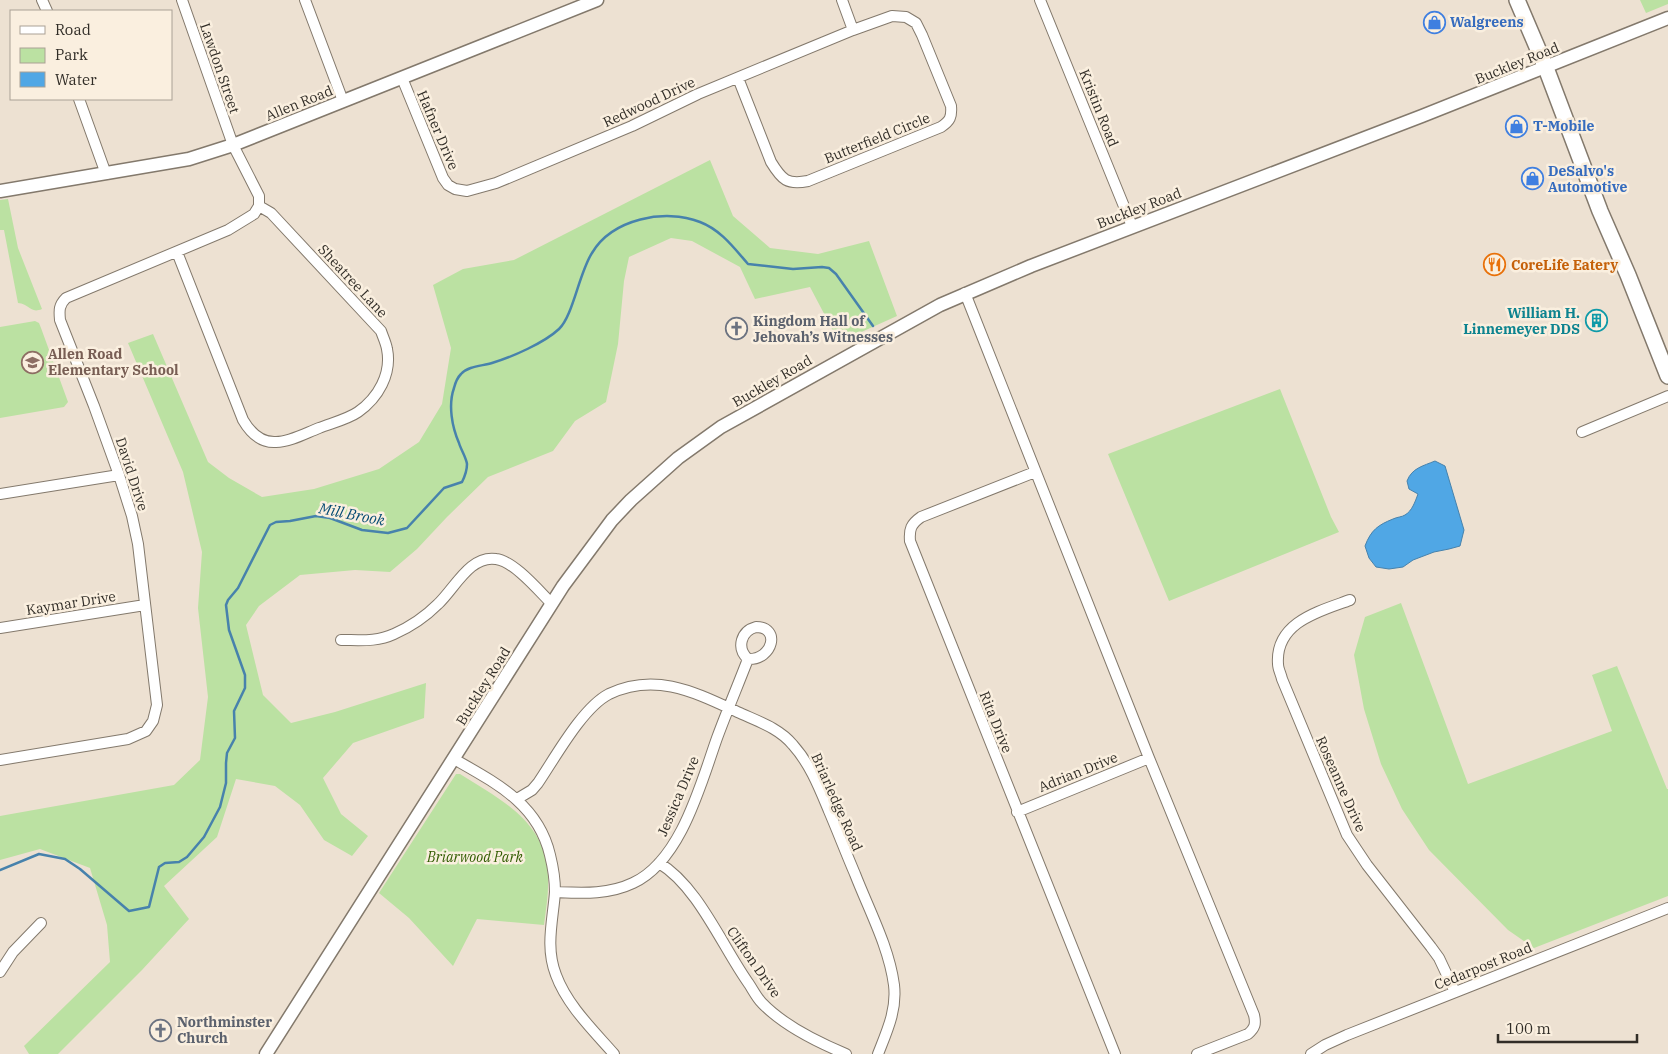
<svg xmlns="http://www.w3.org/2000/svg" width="1668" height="1054" font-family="'IBM Plex Serif',serif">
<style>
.green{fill:#bbe1a2}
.water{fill:#50a7e5;stroke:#4782ac}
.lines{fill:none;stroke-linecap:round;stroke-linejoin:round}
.stream{stroke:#4782ac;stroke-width:2.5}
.minor-casing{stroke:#83796c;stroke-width:12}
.tertiary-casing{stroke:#83796c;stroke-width:15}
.secondary-casing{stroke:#83796c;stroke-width:18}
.minor{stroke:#fff;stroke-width:10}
.tertiary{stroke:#fff;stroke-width:12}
.secondary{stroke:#fff;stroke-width:15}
.labels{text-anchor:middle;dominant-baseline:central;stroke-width:5;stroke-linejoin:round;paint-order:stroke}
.shop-label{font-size:14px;font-weight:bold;fill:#366cbe;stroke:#faefdf;text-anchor:start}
.street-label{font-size:14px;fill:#312d27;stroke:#faefdf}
.food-label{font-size:14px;font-weight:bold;fill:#c56008;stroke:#faefdf;text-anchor:start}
.culture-label{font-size:14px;font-weight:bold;fill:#0d838f;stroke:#faefdf;text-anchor:end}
.worship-label{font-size:14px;font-weight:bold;fill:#5b616d;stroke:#faefdf;text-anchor:start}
.education-label{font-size:14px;font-weight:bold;fill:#785e54;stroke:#faefdf;text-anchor:start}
.park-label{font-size:14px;font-style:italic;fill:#315c00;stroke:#faefdf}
.water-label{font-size:15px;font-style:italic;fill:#054b73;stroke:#faefdf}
</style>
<rect width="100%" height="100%" fill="#ede1d2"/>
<!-- green -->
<path class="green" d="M1640,0H1668V4L1646,13Z
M710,160L733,216L770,248L818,254L869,241L897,316L839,342L810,287L755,299L740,267L692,241L671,238L629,257L624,281L618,344L606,402L575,421L553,451L488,477L447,517L417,549L390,572L355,570L300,575L259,606L246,625L263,695L291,723L335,712L426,683L424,718L353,743L323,778L341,814L368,836L352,856L324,840L300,805L275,786L236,779L217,837L164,886L189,919L142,970L58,1054H29L24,1046L110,962L107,925L90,868L40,849L0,860V816L174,785L200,760L208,697L198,608L202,552L183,472L128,343L153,334L208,462L229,478L262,497L314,489L379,469L419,442L442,404L451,348L433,285L463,269L514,260Z
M8,199L18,248L42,309C30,314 30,304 18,303L4,230H0V200Z
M35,321L39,323L41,328L68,402L64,407L0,418V327Z
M1280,389L1331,517L1339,532L1169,601L1108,454Z
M1401,603L1468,784L1612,731L1592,675L1617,666L1667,789H1668V896L1534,948L1508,930L1429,850L1402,809L1381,764L1364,709L1354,655L1365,617Z
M456,774H460C501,800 546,821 548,876C549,892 546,909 544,925L477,919L453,966L409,918L379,893Z"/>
<!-- water -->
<path class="water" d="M1435,461L1445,466L1464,530L1460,546L1449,549L1434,552L1413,560L1403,567L1389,569L1376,567L1369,558L1365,546C1371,530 1378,525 1393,519C1397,517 1402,517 1405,515C1412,511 1415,502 1418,494L1409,489L1407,481C1412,468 1423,466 1435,461Z"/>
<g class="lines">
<!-- stream -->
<path class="stream" d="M0,870L39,854L65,859L80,869L129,911L149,907L159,867L165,863L179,862L187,857L204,837L220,807L226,783V763L227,753L235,738L234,711L245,688V675L229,630L226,605L228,600L238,588L270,525L276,522L290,521L316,516L330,518L362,530L388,533L407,528L444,488L462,482C465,476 467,471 467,464C466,457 461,450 459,443C452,427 448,405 454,388C455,384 458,377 461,374C468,366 482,366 492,363C512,357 544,343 559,329C573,316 579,273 592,253C612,219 665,208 700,222C721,230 734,248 748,264L793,269L822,267L829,268L836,274L873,326"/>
<defs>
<path id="minor" d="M42,0L47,11
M305,0L343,101
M842,0L853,30
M1040,0L1132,226
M402,78L443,178L448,185L455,189L467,191L496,183L632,126L698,94L853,30L892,16L906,17L916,23L922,35L951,106C952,117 950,121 941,127L808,181C787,185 782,180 771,162L738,78
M79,99L106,174
M177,252L243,420C250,432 261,443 276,442C290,442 306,433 319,428C332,423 348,419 358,412C378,398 392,374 387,349C386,343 383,337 381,331L271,213L259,206
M965,293L1149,758L1254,1015C1256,1024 1255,1028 1248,1034L1197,1054
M1582,432L1668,396
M1035,472L921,517C911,524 909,529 910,541L1115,1054
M0,494L119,475
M1350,600C1320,611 1275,622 1278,664C1278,669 1281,674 1282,679L1347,835L1367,865L1431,947L1439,958L1455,992
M756,627C781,627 773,660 748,659C736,648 741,631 756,627Z
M0,628L145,605
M341,640C360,640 377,642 394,634C410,627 426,616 438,604C455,588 470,555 496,559C514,561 539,591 552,604
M454,759C496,783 538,804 550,855C553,867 555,879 555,892C553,920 545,947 556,975C567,1005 593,1030 614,1054
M0,760L128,739L146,731L153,721L157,705L138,544L132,516L119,475L94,406L60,320C59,310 59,305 66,298L228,230L254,214L259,206V196L233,145L182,0
M517,799L532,790L538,783C555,758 582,708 609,694C657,671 698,694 742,714C760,722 780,729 793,745C810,764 819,787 829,811C838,832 846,853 855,874C869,910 889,947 894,985C897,1010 887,1031 878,1054
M1017,812L1149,758
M659,863C698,886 723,948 749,984C753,990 757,998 762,1003C784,1026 817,1042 846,1054
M555,892C581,893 608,895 633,883C681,861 701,783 717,738C727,711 738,685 748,659
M0,972L13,952L41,923
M1311,1054L1325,1045L1347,1035L1668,908"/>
<path id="tertiary" d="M0,191L189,159L233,145L597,0
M266,1054L563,586L612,520L631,500L678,458L721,427L940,305L1031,266L1422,116L1668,18"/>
<path id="secondary" d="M1517,0L1546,68L1600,211L1628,275L1668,376"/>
</defs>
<!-- minor casing -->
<use href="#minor" class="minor-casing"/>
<!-- tertiary casing -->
<use href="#tertiary" class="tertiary-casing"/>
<!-- secondary casing -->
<use href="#secondary" class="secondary-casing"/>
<!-- minor -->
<use href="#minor" class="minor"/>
<!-- tertiary -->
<use href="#tertiary" class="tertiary"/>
<!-- secondary -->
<use href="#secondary" class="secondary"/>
</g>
<!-- icons -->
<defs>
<symbol id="shop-ring" viewBox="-11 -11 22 22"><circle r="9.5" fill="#faefdf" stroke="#3f7fe0" stroke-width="1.5"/><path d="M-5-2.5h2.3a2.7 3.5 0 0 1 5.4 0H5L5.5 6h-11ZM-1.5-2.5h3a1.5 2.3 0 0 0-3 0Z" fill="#3f7fe0"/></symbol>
<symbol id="restaurant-ring" viewBox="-11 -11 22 22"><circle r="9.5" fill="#faefdf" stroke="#e8710a" stroke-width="1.5"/><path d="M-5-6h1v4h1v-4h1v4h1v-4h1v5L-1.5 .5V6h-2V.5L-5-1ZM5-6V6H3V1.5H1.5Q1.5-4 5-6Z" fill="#e8710a"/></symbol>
<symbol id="building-ring" viewBox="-11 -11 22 22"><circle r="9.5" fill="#faefdf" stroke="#0f9aa8" stroke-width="1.5"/><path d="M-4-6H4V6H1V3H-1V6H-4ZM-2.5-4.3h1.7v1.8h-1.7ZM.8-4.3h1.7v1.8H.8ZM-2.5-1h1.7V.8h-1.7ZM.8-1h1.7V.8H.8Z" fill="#0f9aa8"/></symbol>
<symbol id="church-ring" viewBox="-11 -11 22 22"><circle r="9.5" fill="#faefdf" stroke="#6b7280" stroke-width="1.5"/><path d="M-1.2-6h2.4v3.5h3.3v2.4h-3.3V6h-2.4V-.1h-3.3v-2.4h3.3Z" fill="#6b7280"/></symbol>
<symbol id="school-ring" viewBox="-11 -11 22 22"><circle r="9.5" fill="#faefdf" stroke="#8d6e63" stroke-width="1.5"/><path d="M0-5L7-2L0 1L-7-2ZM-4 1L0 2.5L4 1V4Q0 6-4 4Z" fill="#8d6e63"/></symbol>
</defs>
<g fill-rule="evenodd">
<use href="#shop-ring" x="1422" y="10" width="25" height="25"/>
<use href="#shop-ring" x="1504" y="114" width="25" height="25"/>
<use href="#shop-ring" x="1520" y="166" width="25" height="25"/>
<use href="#restaurant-ring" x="1482" y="252" width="25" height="25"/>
<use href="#building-ring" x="1584" y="308" width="25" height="25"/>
<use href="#church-ring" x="724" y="316" width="25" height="25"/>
<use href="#school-ring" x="20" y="350" width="25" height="25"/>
<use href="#church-ring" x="148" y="1018" width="25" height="25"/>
</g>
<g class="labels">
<!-- shop labels -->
<g class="shop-label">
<text x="1450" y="22">Walgreens</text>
<text x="1533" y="126">T-Mobile</text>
<text x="1548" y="171">DeSalvo's<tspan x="1548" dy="16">Automotive</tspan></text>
</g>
<!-- street labels -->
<g class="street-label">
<text transform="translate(1517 63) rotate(-22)">Buckley Road</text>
<text transform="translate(220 68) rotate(71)">Lawdon Street</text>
<text transform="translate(649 102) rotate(-25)">Redwood Drive</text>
<text transform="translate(299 103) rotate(-22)">Allen Road</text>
<text transform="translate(1099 108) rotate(68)">Kristin Road</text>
<text transform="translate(438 130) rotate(67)">Hafner Drive</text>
<text transform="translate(877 138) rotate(-22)">Butterfield Circle</text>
<text transform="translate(1139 208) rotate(-21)">Buckley Road</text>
<text transform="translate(353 281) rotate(47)">Sheatree Lane</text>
<text transform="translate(772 381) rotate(-30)">Buckley Road</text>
<text transform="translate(132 474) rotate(72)">David Drive</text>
<text transform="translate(71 603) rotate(-9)">Kaymar Drive</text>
<text transform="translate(483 686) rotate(-58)">Buckley Road</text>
<text transform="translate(996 722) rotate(68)">Rita Drive</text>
<text transform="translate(1078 772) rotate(-22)">Adrian Drive</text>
<text transform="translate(1341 784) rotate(66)">Roseanne Drive</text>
<text transform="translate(678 796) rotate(-67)">Jessica Drive</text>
<text transform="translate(837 802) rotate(66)">Briarledge Road</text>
<text transform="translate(754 962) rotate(55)">Clifton Drive</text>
<text transform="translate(1483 966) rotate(-22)">Cedarpost Road</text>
</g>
<!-- food labels -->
<g class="food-label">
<text x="1511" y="265">CoreLife Eatery</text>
</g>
<!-- culture labels -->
<g class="culture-label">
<text x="1580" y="313">William H.<tspan x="1580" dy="16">Linnemeyer DDS</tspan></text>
</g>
<!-- worship labels -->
<g class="worship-label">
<text x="753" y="321">Kingdom Hall of<tspan x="753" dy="16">Jehovah’s Witnesses</tspan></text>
<text x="177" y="1022">Northminster<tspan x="177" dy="16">Church</tspan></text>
</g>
<!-- education labels -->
<g class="education-label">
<text x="48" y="354">Allen Road<tspan x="48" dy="16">Elementary School</tspan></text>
</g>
<!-- park labels -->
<g class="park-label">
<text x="475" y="857">Briarwood Park</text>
</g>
<!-- water labels -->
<g class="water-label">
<text transform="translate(352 514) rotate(11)">Mill Brook</text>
</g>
</g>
<!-- legend -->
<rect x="10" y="10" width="162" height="90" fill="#faefdf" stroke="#aaa195"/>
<rect x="20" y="26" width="25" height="8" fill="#ffffff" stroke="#aaa195"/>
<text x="55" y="35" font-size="15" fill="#312d27">Road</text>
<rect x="20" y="48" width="25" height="15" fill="#bbe1a2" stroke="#aaa195"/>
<text x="55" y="60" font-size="15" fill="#312d27">Park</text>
<rect x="20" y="72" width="25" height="15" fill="#50a7e5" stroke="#aaa195"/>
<text x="55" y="85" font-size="15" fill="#312d27">Water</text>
<!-- scale -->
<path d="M1498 1034v8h139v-8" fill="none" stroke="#312d27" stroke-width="2.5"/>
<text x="1506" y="1034" font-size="15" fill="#312d27" stroke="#faefdf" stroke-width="4" paint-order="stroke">100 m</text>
</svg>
